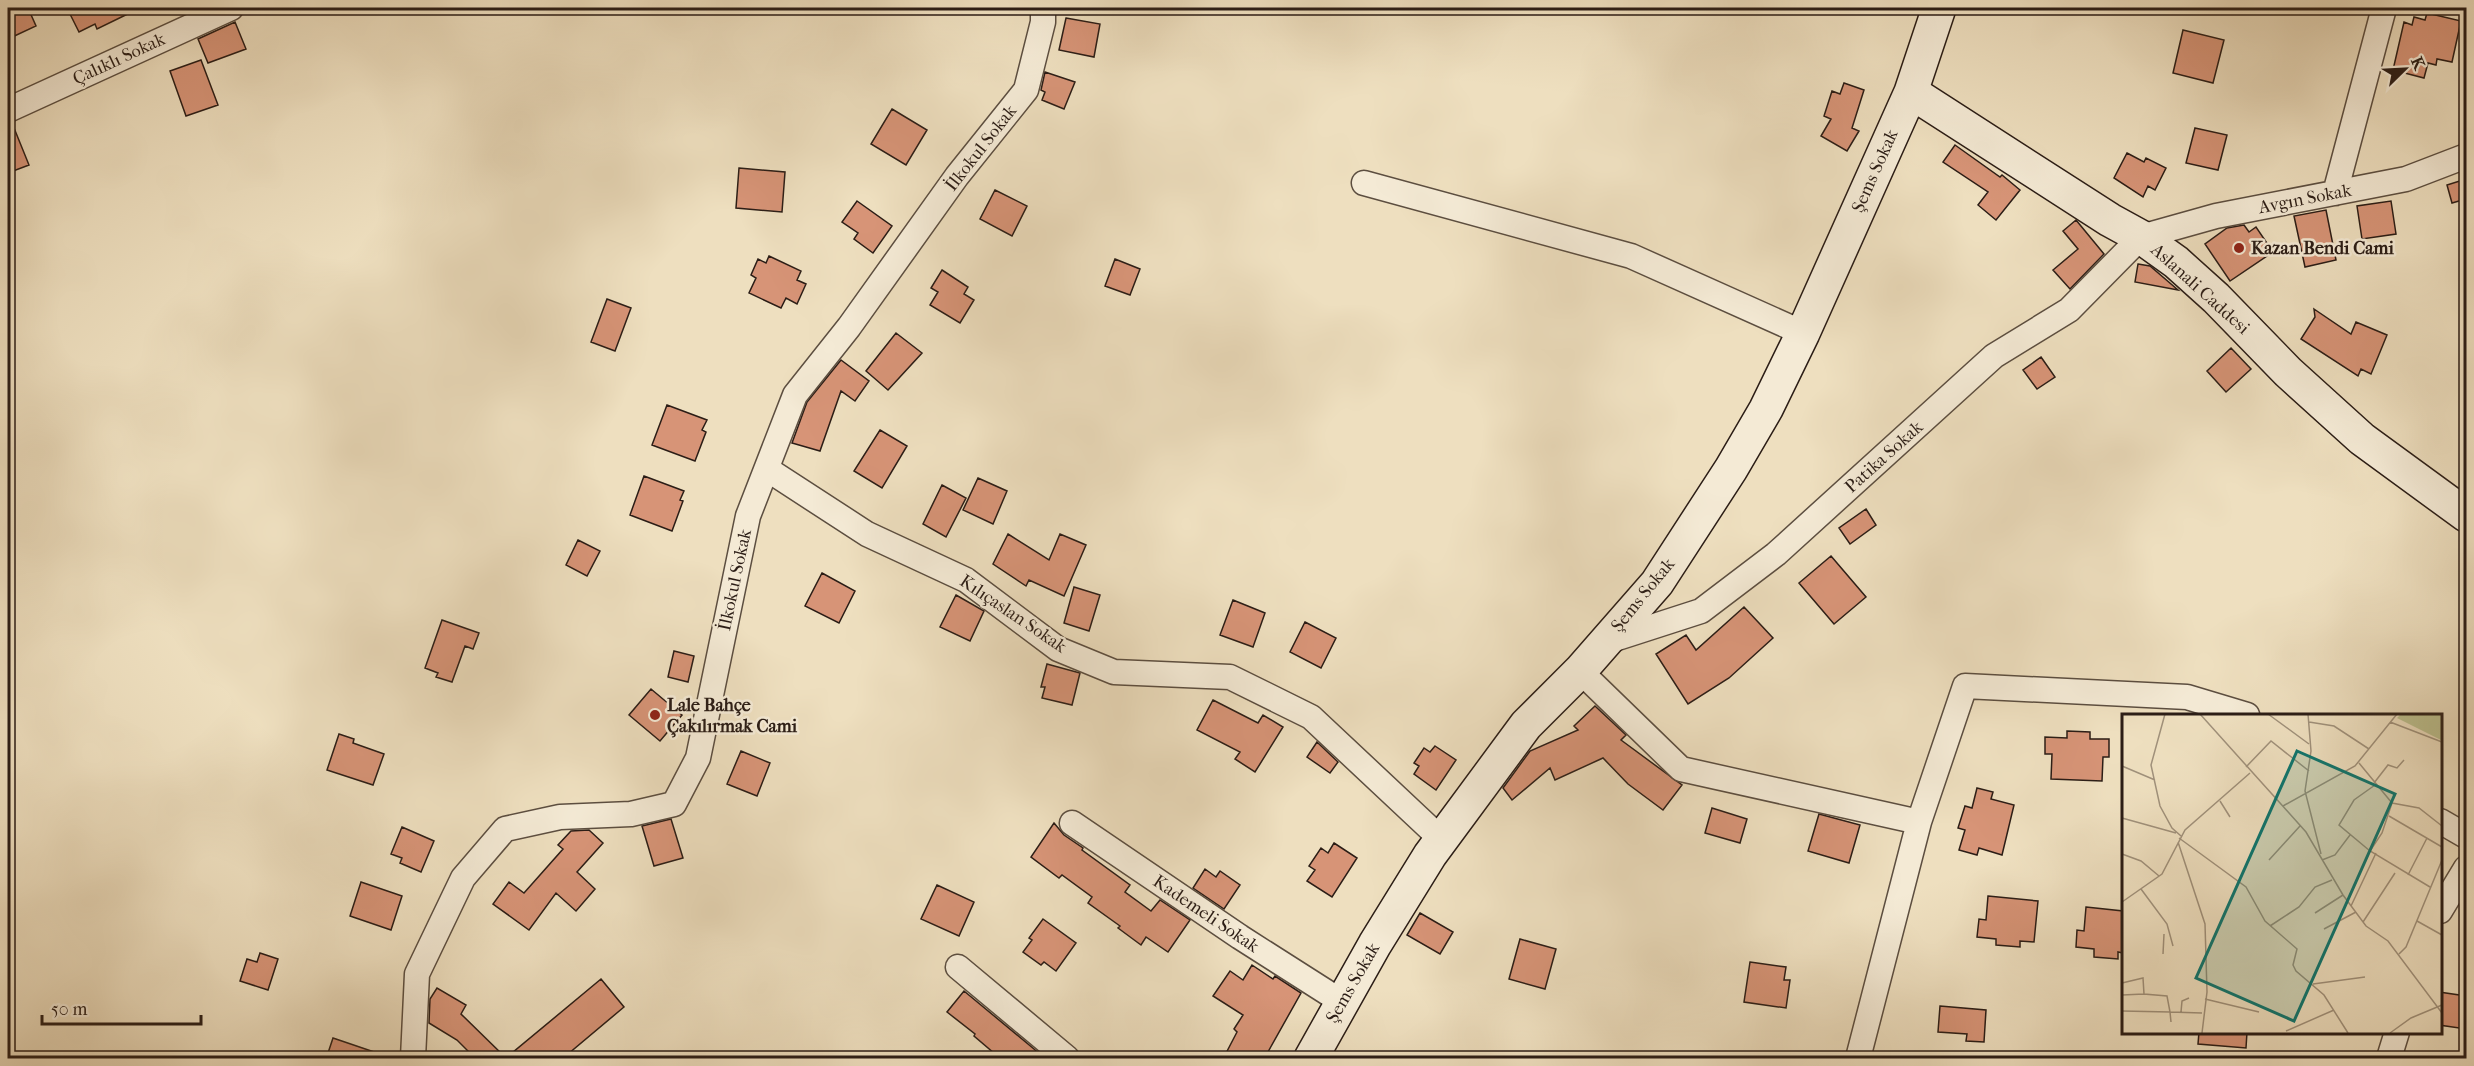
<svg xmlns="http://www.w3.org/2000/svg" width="2474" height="1066" font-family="'IM FELL French Canon',serif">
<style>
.building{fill:#d79477;stroke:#2b1d16;stroke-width:1.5}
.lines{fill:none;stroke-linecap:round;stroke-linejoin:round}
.street-casing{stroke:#5c4e40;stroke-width:27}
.secondary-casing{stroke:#2b1d16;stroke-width:36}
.street{stroke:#f4ead5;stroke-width:24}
.secondary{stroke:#f4ead5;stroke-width:33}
.poi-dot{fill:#8f2418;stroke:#f4ead5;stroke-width:2}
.labels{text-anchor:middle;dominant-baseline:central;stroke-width:5;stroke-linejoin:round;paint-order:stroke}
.street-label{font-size:18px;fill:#2b1d16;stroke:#f4ead5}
.poi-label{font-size:18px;font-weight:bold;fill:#2b1d16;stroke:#f4ead5;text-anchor:start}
.inset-road{fill:none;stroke:#a0917b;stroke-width:1.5}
.view{fill:#0f766e;fill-opacity:0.15;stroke:#0f766e;stroke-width:3}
.inset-edge{fill:none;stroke:#2b1d16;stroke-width:3}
</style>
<rect width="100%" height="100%" fill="#eedfbf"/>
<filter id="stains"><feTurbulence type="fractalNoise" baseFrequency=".00333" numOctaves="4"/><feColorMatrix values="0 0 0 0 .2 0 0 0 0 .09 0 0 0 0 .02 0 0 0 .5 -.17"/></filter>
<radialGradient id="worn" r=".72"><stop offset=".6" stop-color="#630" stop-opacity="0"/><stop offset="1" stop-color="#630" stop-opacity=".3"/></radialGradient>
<!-- building -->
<path class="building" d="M8,8H28L36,26L8,39Z
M67,8H140L97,29L95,24L79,32Z
M2427,13L2461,21L2452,62L2437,59L2436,65L2428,63L2424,78L2393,70L2404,22L2412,25L2414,17L2425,20Z
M1066,18L1100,24L1094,57L1059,50Z
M235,22L246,49L208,63L198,39Z
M2183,30L2224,40L2213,83L2173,73Z
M201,60L218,105L186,116L170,71Z
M1045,72L1075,82L1064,109L1042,100L1045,92L1041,90Z
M1844,83L1864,90L1852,128L1859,131L1847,151L1821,136L1831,119L1824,116L1832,91L1840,94Z
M892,109L927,130L906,165L871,144Z
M12,123L29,165L8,173V124Z
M2195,128L2227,135L2218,170L2186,163Z
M1955,145L2000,177L2002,175L2020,190L1996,220L1978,205L1988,192L1943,162Z
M2127,153L2144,162L2146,158L2166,168L2155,190L2148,186L2143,197L2114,178Z
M739,168L785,172L782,212L736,208Z
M2466,179V199L2452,203L2447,185Z
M995,190L1027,206L1012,236L980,219Z
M857,201L892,226L873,253L854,239L858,233L842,222Z
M2391,201L2396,234L2362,239L2357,206Z
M2326,210L2336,260L2305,267L2294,216Z
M2076,220L2104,254L2070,289L2053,270L2078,249L2063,231Z
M2244,225L2249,232L2256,227L2273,252L2230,281L2205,244L2227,228Z
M769,256L801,271L797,280L806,284L797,304L786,298L781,308L749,293L756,278L751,275L758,259L766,263Z
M1115,259L1140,269L1130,295L1105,286Z
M2138,264L2150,266L2178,290L2135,282Z
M942,270L968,287L964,294L974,300L960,323L930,305L938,292L931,288Z
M607,299L631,308L615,351L591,342Z
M2314,309L2351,334L2356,322L2387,335L2371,374L2361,369L2358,376L2301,339L2315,317Z
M896,333L922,353L888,390L866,371Z
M2231,348L2251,369L2226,392L2207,371Z
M2041,357L2055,377L2037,389L2023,370Z
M841,360L869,381L855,401L841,391L820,451L792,443L807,402Z
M667,405L707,420L702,430L706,432L695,461L652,445Z
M880,430L907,446L882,488L854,471Z
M644,476L684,491L680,500L683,501L672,531L630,515Z
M978,478L1007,491L993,524L963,510Z
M942,485L966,498L946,537L923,524Z
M1866,509L1876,525L1850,544L1839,528Z
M1008,534L1049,560L1060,534L1086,545L1064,596L1029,580L1026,586L993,564Z
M578,540L600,551L587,576L566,565Z
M1831,556L1866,597L1834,624L1799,583Z
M822,573L855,591L839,623L805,606Z
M1074,587L1100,595L1089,631L1064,623Z
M956,595L984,611L970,641L940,627Z
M1233,600L1265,613L1253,647L1220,635Z
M1744,607L1773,638L1729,678L1688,704L1656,654L1686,635L1696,650Z
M442,620L479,633L473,649L465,646L452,682L436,677L438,673L425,668Z
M1305,622L1336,638L1321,668L1290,652Z
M674,651L694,656L688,682L668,677Z
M1047,664L1080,673L1072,705L1042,698L1045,687H1041Z
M651,689L682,715L660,741L629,715Z
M1213,700L1258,723L1263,715L1283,727L1255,772L1235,759L1240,752L1197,730Z
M1595,706L1626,735L1621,740L1682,785L1663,810L1628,784L1603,758L1555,780L1550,768L1512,800L1503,788L1530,751L1578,730L1574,726Z
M2067,731L2090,732V739H2109V757H2103L2102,781L2051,779L2052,754H2045V737L2067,738Z
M339,734L354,739L353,743L384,754L373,785L327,770Z
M1317,742L1338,762L1330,773L1307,757Z
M1435,746L1456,760L1436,790L1414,774L1419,766L1414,763L1424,748L1430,752Z
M741,751L770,763L757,796L727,784Z
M1977,788L1993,792L1991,799L2014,805L2002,855L1979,848L1977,855L1959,850L1965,830L1958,828L1965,806L1972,808Z
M1712,808L1747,819L1740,843L1705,833Z
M1819,814L1860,825L1849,863L1808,851Z
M671,819L683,858L654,866L642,826Z
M1054,823L1064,835L1083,848L1082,850L1130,885L1125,892L1151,911L1160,900L1190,920L1168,952L1146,937L1141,945L1118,928L1120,926L1088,903L1092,897L1062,875L1059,878L1031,857Z
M402,827L434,841L421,872L400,863L402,858L391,854Z
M589,830L603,843L577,872L595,889L576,911L556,893L529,930L493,904L509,882L524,893L563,849L558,845L571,831Z
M1334,843L1357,858L1332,897L1307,881L1315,870L1309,866L1321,848L1328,853Z
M1205,869L1216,877L1220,871L1240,885L1224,909L1193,888Z
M361,882L402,896L391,930L350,916Z
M937,885L974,902L959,936L921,919Z
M1988,896L2038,901L2034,942L2020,941V947L1996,945V939L1977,937L1979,919L1986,920Z
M2086,907L2123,911V953L2118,952V959L2094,957V949L2076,947L2077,930L2084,931Z
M1420,913L1453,932L1440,954L1407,935Z
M1043,919L1076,943L1056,971L1044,962L1041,965L1023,952L1032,940L1029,938Z
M1520,939L1556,949L1545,989L1509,979Z
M260,953L278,959L268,990L240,981L247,959L257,962Z
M1750,962L1786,967L1784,980H1790L1786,1008L1744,1002Z
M1252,965L1273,979L1275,976L1301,993L1264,1059H1223L1237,1032L1234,1029L1243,1015L1213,996L1230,971L1243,980Z
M601,979L624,1007L562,1059H476L457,1040L429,1023L430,999L437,988L466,1005L461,1014L506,1058Z
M964,991L1034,1049L1045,1059H1001L974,1036L975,1034L947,1012Z
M2439,992L2466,996V1029L2439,1025Z
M1940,1006L1986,1010L1984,1042L1966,1041L1967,1034L1938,1032Z
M2199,1032H2247L2246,1048L2198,1044Z
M333,1038L386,1056L385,1059H326Z"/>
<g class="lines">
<defs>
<path id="street" d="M8,110L231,8
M1364,183L1631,256L1803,333
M2335,193L2384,8
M767,469L867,534L966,580L1058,649L1114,672L1230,677L1311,717L1441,839
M1605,642L1701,611L1776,554L1994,356L2069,310L2141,237L2216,216L2406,179L2466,156
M1580,671L1681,769L1919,822
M2440,821L2466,836
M1072,823L1240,937L1342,1002
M2440,911L2466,868
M958,967L1067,1058
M413,1058L417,974L463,878L505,829L560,817L631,814L674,804L698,758L748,516L795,395L849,327L957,176L1026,90L1043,22V8
M1858,1058L1919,822L1965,686L2187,697L2247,715
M2389,1058L2397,1032"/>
<path id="secondary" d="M1911,92L2110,220L2141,237L2176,262L2216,298L2288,372L2362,439L2466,515
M1311,1058L1375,944L1430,855L1526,725L1580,671L1657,583L1731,469L1766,409L1803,333L1911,92L1939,8"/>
</defs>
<!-- street casing -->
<use href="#street" class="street-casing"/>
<!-- secondary casing -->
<use href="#secondary" class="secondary-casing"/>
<!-- street -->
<use href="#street" class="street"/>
<!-- secondary -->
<use href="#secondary" class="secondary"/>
</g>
<!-- markers -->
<g class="poi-dot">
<circle cx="2239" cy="248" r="6"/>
<circle cx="655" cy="715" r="6"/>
</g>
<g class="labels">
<!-- street labels -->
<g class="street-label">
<text transform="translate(119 59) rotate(-25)">Çalıklı Sokak</text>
<text transform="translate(981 148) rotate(-52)">İlkokul Sokak</text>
<text transform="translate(1875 171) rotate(-66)">Şems Sokak</text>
<text transform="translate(2305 199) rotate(-11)">Avgın Sokak</text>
<text transform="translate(2200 289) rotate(42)">Aslanali Caddesi</text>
<text transform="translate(1884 457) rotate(-42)">Patika Sokak</text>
<text transform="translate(735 580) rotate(-78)">İlkokul Sokak</text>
<text transform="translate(1643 595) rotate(-51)">Şems Sokak</text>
<text transform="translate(1013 614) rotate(34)">Kılıçaslan Sokak</text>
<text transform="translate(1206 914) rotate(34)">Kademeli Sokak</text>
<text transform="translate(1353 983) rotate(-60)">Şems Sokak</text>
</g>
<!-- poi labels -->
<g class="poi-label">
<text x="2251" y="248">Kazan Bendi Cami</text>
<text x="667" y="705">Lale Bahçe<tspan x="667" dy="21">Çakılırmak Cami</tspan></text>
</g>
</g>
<!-- overview -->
<g transform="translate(2122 714)">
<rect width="320" height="320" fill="#eedfbf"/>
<path d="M279,0H319V26L275,4Z" fill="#bdc18f"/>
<path class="inset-road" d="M43,0L29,51L38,92L50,114L59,122M78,0L184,118L221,181L244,212L266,227L320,299M146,0L187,30M186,0L189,37L183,77L199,140M187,8L212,12L247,35M268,8L320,28M237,49L270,89L297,94L320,112M0,52L33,66M124,53L149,27L187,57M252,69L266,51L275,54L282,46M253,71L232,86L217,111L248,137L308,173M98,87L108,103M161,92L233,52L275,0M267,102L320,133M0,104L54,119M57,124L124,173L143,207L175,235L171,251L174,257L202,281L226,319M56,128L83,210L85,278L80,319M248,137L260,119L270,89M0,140L19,147L37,162M147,146L178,112M200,146L213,141L228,121M286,161L305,124M19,175L45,210L51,232M0,188L40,160L63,116L128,59M229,192L254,139M193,199L221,181M295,207L320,221M241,208L273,159M148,212L177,193L193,173L210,166M202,215L234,198M41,240L42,220M277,240L284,233L320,146M0,269L21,264L22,280L45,282L48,298L80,299M191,270L243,263M0,281L22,280M83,285L137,298M0,297L48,298L49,308M59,298L60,287L67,284M164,317L212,296M268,319L289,304L320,291"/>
<path class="view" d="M175,37L273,80L172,307L74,264Z"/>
<rect width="320" height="320" class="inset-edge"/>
</g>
<!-- margin -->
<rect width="2474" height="1066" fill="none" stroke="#eedfbf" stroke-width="30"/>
<rect x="9" y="9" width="2456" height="1048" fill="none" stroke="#2b1d16" stroke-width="3"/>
<rect x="15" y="15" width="2444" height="1036" fill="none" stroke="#2b1d16" stroke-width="1.5"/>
<!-- north arrow -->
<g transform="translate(2405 69) rotate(66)" stroke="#f4ead5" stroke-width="4.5" paint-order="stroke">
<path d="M0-4.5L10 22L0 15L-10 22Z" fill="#2b1d16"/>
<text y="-9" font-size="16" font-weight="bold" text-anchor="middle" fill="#2b1d16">K</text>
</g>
<!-- scale -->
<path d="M42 1015v9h159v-9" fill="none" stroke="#2b1d16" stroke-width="3"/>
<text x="51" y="1015" font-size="18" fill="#2b1d16" stroke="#f4ead5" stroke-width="4.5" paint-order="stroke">50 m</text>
<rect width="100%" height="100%" filter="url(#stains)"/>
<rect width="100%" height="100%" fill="url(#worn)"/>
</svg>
